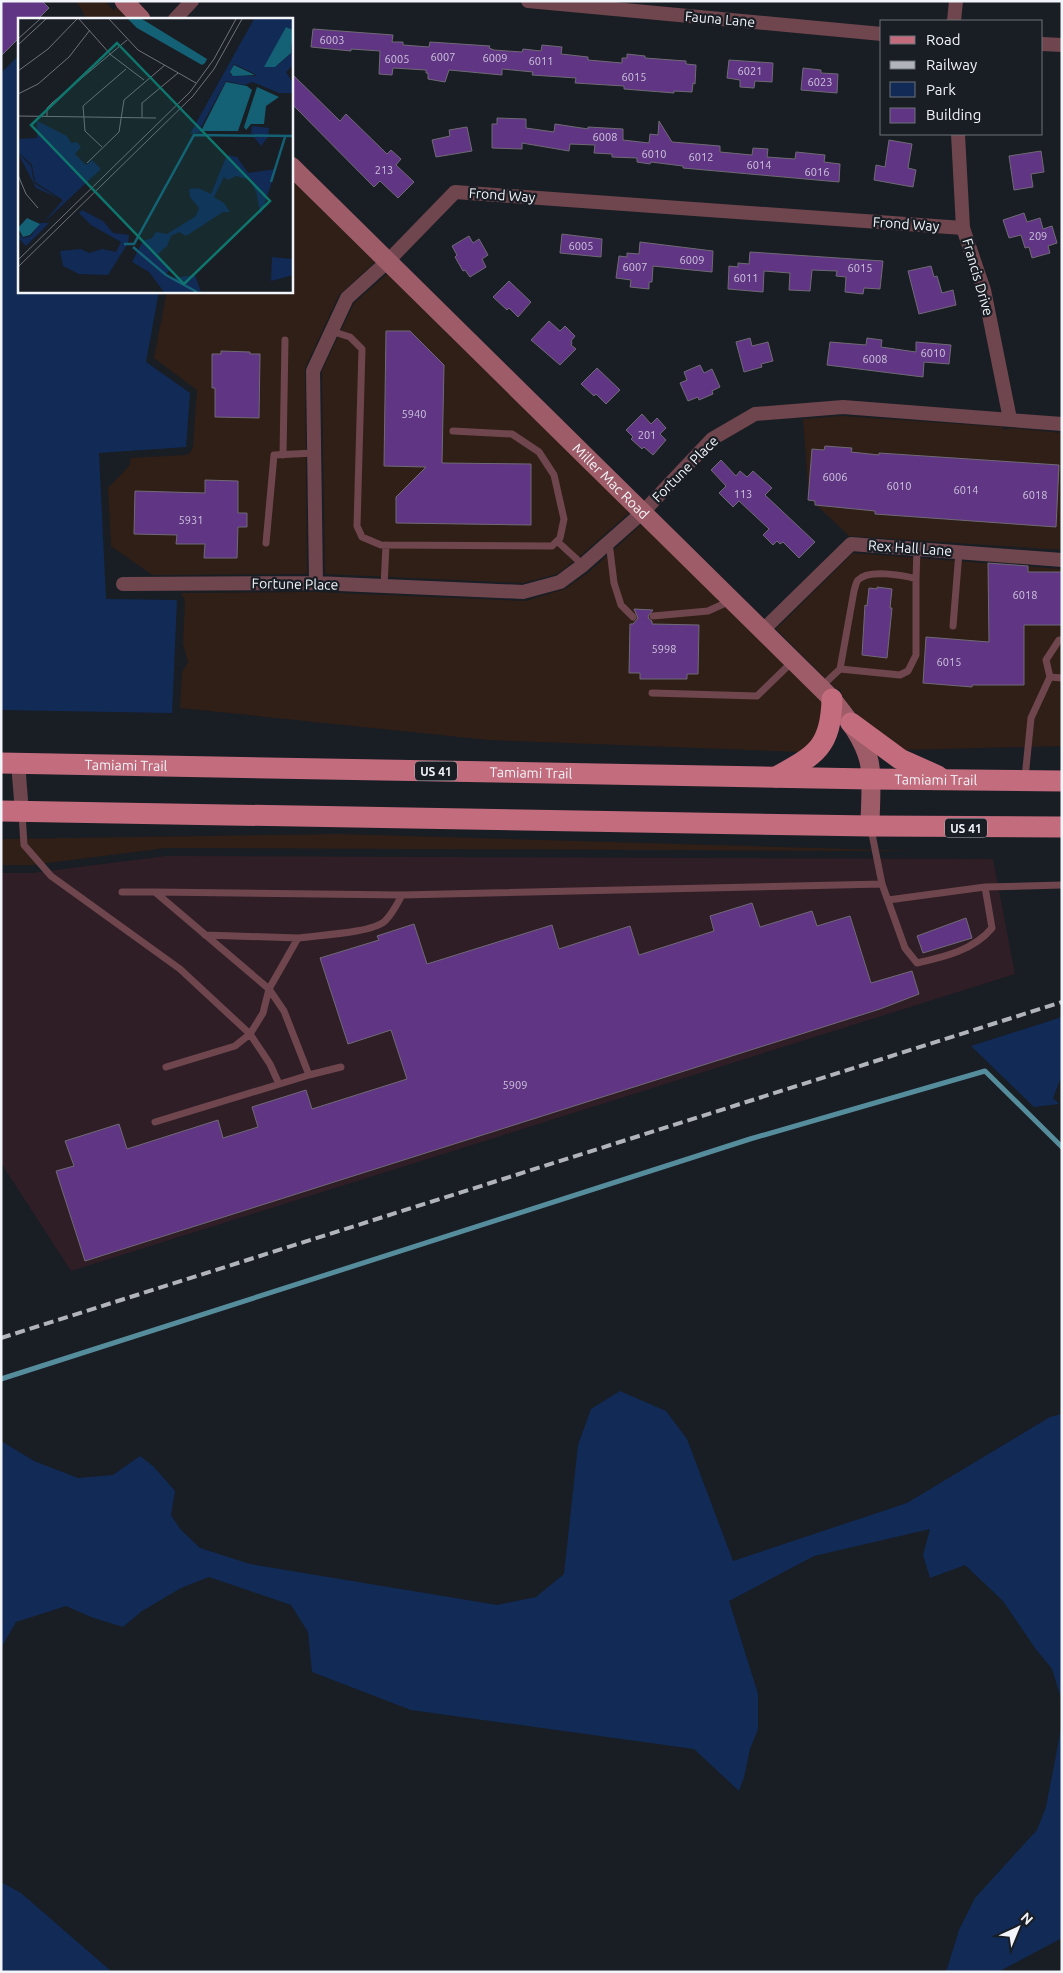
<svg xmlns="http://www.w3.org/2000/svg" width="1063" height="1973" font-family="Ubuntu,sans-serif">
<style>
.commercial{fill:#301f17}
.industrial{fill:#2f1e26}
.green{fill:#112b56}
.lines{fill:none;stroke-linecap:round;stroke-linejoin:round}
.stream{stroke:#568d9d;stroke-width:5}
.building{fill:#603583;stroke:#6f6b74}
.lane{stroke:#6f464d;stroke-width:7}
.street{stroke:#6f464d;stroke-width:14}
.secondary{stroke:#9e5c68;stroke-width:19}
.primary{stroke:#c26c7d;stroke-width:21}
.rail{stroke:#b1b4ba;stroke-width:4;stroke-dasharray:10 5;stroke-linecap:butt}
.labels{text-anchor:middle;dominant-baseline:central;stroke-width:4.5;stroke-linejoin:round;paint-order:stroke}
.number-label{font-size:11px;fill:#cdc4dc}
.shield{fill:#191d24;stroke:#b0b4b9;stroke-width:1}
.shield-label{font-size:12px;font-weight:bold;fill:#f1f4f9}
.street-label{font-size:14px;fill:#f1f4f9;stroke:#191d24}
.inset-river{fill:none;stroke:#146176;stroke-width:2.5}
.inset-road{fill:none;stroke:#6f7379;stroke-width:1}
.view{fill:#0f766e;fill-opacity:0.15;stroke:#0f766e;stroke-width:2.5}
.inset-edge{fill:none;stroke:#f1f4f9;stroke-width:2.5}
</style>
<rect width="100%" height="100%" fill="#191d24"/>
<!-- commercial -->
<path class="commercial" d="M76,1H105L114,11L116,7L128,19H85L83,12Z
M291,179L375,262L339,295L305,368L307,574L152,575L111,546L108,488L130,465L131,458L185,455L190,453L193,447L197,390L154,358L167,291H291Z
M387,274L630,512L578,558L557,574L523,583L325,574L322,371L354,303Z
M842,416L1003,427V430L1010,428L1062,433V550L849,536L809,498L803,419Z
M642,524L823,703L819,733L801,752L489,740L180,708L182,672L188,662L183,644L185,600L181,593L315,592L525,601L565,589L589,572Z
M853,553L1062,569V746L903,750L858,716L841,695V689H836L776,629Z
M338,834L916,851L166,848L32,865H1V839Z"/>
<!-- industrial -->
<path class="industrial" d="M166,856L993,859L1015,974L71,1271L1,1163V873H32Z"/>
<!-- green -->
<path class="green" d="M19,55V291H159L146,362L190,393L186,447L99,453L106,599L177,600L172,713L1,710V73Z
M1062,1017V1075L1053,1098L1059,1104L1034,1107L971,1046Z
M620,1391L666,1411L687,1439L733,1561L907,1503L1050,1417L1062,1414V1701L1052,1669L1035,1648L1003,1601L965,1565L930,1578L923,1555L930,1529L814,1556L729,1601L758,1694V1729L750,1749L744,1777L739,1791L694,1749L411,1710L312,1672L308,1632L291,1605L209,1577L181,1588L142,1611L123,1627L91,1617L66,1606L16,1622L1,1648V1441L34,1461L78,1478L113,1475L140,1456L153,1466L175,1491L171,1515L180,1529L200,1548L250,1564L497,1605L536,1597L564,1574L578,1445L591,1409Z
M1062,1724V1938L998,1972H944L947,1969L959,1930L975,1898L1037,1830L1046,1807Z
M1,1882L21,1893L112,1972H1Z"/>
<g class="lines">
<!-- stream -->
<path class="stream" d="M1,1379L750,1139L985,1071L1062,1147"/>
</g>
<!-- building -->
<path class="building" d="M1,1H42L49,8L38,19H19V38L1,56Z
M313,29L393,35L392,42H403V45L429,47L430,42L490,46L489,48L494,50L522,52L523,49L541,51L542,45L562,47L561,54L588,57V60L622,63V58H627V54L645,56V58L686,61V64L696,65L695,84L693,83L692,92L674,91V93L624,89V86L575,83L576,78L532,75L533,72L502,69V75L449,70L445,82L428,79V73H426V70L393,68L392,75L379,74L380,51L351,49V51L311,47Z
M729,60L773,63L772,82L755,81L754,88L740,87V80L727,78Z
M803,68L821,70V73L838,74L837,93L801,90Z
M291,73L340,121L346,114L387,154L391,150L401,159L396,165L414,182L398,198L380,181L374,187L291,103Z
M497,118L526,119V128L554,132L555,124L588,129V127L623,129V140L649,143L650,134L658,135L659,121L672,142L720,146V152L752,155L753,148L768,149L767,157L795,159L796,152L825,155L824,162L840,164L839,182L683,168V166L651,162L650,164L637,162V158L612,157V154L594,153L595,145L570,144L569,151L522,143V149L492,148V124H497Z
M467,127L472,151L436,157L432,140L450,136L449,130Z
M889,140L912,144L908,168L916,170L913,187L874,180L876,165L885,167Z
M1041,151L1044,172L1031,174L1033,187L1014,190L1009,156Z
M1024,213L1027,222L1040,218L1043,229L1052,226L1057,243L1048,246L1050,253L1032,258L1029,247L1025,248L1021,235L1009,238L1003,220Z
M562,234L602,239L601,257L560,253Z
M469,236L473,243L479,239L488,255L482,259L486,267L470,277L465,270L463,271L455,257L457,255L452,246Z
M640,242L713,251L712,272L653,266L652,282H649V289L630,287L631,280L616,278L619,256L627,257V253L639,254Z
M750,252L883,261L880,289L864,288L863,294L845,292L846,277L836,276L837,271L812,270L810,291L789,290L790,273L764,271L763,292L728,289L729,266L738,267V263L749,264Z
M931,266L934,277L937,276L942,293L953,290L956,305L919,314L908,271Z
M509,281L531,302L518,317L509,308L507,310L493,297Z
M549,321L560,331L565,326L575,336L571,341L572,343L571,345L576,349L560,365L531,340Z
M386,331H410L444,365L442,463L531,464V525L396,523V497L426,467L384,466Z
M750,338L752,346L768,342L773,361L761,364L762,367L744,372L736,342Z
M867,338L882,340L881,347L916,352V342L951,345L949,364L924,362L923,377L827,365L830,342L866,345Z
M221,351L250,352V354H260L259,418L215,417V388H212V354H221Z
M700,365L704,373L712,369L720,387L712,391L713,394L699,400L698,397L688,401L680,383L687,380L684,372Z
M597,368L620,390L606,404L596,394L594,396L581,384Z
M642,414L651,424L657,418L666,428L660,434L666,440L653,455L644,447L642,449L631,439L633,437L626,430Z
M825,446L852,448L851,452L879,455V453L1059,465L1056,527L875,514V511L815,505V501L808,500L812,449L824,450Z
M721,460L736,476L740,471L747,477L753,471L772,488L765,495L815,542L799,558L783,542L780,544L777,541L773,545L763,535L769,529L739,501L733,507L719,493L726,486L711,470Z
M205,480L238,481V513H247V527H238L237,558H204L205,544H176L177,535L134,534L135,491L205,493Z
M988,563L1028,566V572H1062V625H1024V685H972V687L923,683L926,637L989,642Z
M877,587L892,589L890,608H892L887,658L862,655L865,605L867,606L869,588L877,589Z
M634,609L653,610L648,616L649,619L652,621V624L699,625L698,674H687V679H640V673H629L630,624H633L638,618Z
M752,903L760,927L812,911L817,926L850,916L871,983L912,971L919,994L880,1009L85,1261L56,1171L74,1166L65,1141L119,1124L127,1149L218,1120L223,1138L258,1127L252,1107L306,1090L312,1109L407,1079L391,1030L348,1044L320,958L379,940L377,936L414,924L427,964L552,925L559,949L630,926L639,955L714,931L710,916Z
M966,918L972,938L923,953L917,936Z"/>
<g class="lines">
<!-- lane -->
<path class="lane" d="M331,331L350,337L362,349L357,526L362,537L381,545L552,546L560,538L564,519L554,475L539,452L512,434L453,431
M283,455L285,340
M557,541L583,565
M609,542L614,583L621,605L633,617
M266,543L274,455L314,453
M916,579L917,549
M384,586L386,545
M653,616L708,611L730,601
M953,626L959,552
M1062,640H1059L1046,660L1050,677L1062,678
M821,687L840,669L854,591C855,588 856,582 858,580C868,569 903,575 916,579V655L908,671L900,675L840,669
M652,693L757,696L792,662
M1025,778L1031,718L1050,677
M22,814L24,845L51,876L180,969L250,1034L270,1064L279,1084
M882,884L905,948L917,963C944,957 974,950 992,928L985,887
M122,892H155
M888,900L985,887L1062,885
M205,935L298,938
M166,1067L235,1046L250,1034L263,1013L269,989L298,938C318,935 372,933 385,921C393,913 397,904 402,895
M309,1075L284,1011L269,989L155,892L402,895L882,884L871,829
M155,1122L309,1075L341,1067"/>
<!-- street -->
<path class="street" d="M528,1L882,34
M175,19L192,1
M954,21L956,1
M1042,44L1062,45
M958,134L963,228L984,290L1010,419
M316,583L313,371L347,298L388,261L455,192L963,228
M123,584L316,583L523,592L560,582L583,565L643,512L712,439L755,414L843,407L1062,424
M763,630L851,544L1062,560
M18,763L22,812"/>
<!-- secondary -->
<g class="secondary">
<path d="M124,1L141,19"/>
<path id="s1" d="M291,166L832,699C847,718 863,737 869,761C873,777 870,808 870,826"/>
</g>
<!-- primary -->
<g class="primary">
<path d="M851,723L900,759L938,776"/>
<path id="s2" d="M1,763L870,779L1062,781"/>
<path d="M776,777C816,755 831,747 832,699"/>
<path d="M1,811L870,826L1062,827"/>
</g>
<!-- rail -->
<path class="rail" d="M1,1338L1062,1002"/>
</g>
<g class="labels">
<!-- number labels -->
<g class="number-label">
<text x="332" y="40">6003</text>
<text x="443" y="57">6007</text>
<text x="495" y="58">6009</text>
<text x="397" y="59">6005</text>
<text x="541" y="61">6011</text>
<text x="750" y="71">6021</text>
<text x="634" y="77">6015</text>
<text x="820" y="82">6023</text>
<text x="605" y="137">6008</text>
<text x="654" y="154">6010</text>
<text x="701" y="157">6012</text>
<text x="759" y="165">6014</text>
<text x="384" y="170">213</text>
<text x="817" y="172">6016</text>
<text x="1038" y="236">209</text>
<text x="581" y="246">6005</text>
<text x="692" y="260">6009</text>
<text x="635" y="267">6007</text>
<text x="860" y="268">6015</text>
<text x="746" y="278">6011</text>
<text x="933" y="353">6010</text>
<text x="875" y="359">6008</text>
<text x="414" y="414">5940</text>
<text x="647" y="435">201</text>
<text x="835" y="477">6006</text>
<text x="899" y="486">6010</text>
<text x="966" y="490">6014</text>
<text x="743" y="494">113</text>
<text x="1035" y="495">6018</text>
<text x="191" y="520">5931</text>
<text x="1025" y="595">6018</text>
<text x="664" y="649">5998</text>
<text x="949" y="662">6015</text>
<text x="515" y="1085">5909</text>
</g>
<!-- shield labels -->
<g class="shield">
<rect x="415" y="761.5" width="42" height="19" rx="4"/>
<rect x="945" y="818.5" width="42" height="19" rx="4"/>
</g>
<g class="shield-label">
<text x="436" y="771">US 41</text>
<text x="966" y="828">US 41</text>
</g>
<!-- street labels -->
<g class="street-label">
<text transform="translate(720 19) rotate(5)">Fauna Lane</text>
<text transform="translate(502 195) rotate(4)">Frond Way</text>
<text transform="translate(906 224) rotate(4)">Frond Way</text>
<text transform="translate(978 277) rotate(74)">Francis Drive</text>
<text transform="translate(685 469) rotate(-45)">Fortune Place</text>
<text stroke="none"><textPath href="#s1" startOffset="449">Miller Mac Road</textPath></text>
<text transform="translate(910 548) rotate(4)">Rex Hall Lane</text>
<text transform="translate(295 584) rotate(1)">Fortune Place</text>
<text stroke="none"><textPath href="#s2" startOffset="125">Tamiami Trail</textPath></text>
<text stroke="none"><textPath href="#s2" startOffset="530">Tamiami Trail</textPath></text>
<text stroke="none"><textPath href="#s2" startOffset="935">Tamiami Trail</textPath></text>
</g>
</g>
<!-- overview -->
<g transform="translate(18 18)">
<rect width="275" height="275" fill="#191d24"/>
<path d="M236,1H275V12L268,9L247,49L260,47L273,35L275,25V47L268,54L275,65V75H261L235,64L226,67L208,63L182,111L184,114L172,116ZM216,46L237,56L238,58L212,57ZM19,103L49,118L53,125L59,124L63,129L57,136L68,147L74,142L83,151L25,205L45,182L17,164L14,147L0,134V121L19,120ZM234,108L251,110L250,119L243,128L233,115ZM0,135L13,148L16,165L40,180L18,170ZM209,137L219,139L230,155L258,151L243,197L238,174L232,162L218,158L210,162L206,159L196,179L206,185L212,194H205L168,218L161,214L153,218L149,228L140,236L152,252L148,256L155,260L177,257L183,274H146L131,254L114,244L125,223L134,220L138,214L149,216L178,198L181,190L172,179L171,171L180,170L193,176ZM64,192L85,203L95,215L111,217L110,225L90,257L61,256L45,248L42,233L63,231L71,235L84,231L98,234L103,224L73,207L61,195ZM22,205H31L8,228L0,220V215L5,220L13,218ZM254,239L275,241V257L253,263Z" fill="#112b56" fill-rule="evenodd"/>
<path d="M110,1H124L189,41L187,45L184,47L119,10ZM268,9L275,12L273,35L257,49H246ZM216,47L237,57L215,58L212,54ZM208,64L229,68L234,72L220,113H183ZM239,69L261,79L248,88L246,106H233L228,112L226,109ZM9,200L22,206L12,217L5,219L0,210Z" fill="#146176"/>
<path class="inset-river" d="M253,164L267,119M106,226H116L176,117L275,118M115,229L148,257L179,274"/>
<path class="inset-road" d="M61,1L93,37L126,62M91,1L120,32L178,65M0,21L22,1M0,27L28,1M0,53L30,31L59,1M0,76L20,66L51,39L72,12M0,98L138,100M29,98V90L34,85L109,22M124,99V85L160,55M84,129L67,113L65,88L108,51M69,145L101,114L106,82L147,47M0,157L8,176L20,190M0,242L172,74L196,41L218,1M0,249L175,78L196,51L224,1"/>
<path class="view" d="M99,25L252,183L166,266L13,107Z"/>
<rect width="275" height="275" class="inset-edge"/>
</g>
<!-- border -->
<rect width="1063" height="1973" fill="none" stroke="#f1f4f9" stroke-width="5"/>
<!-- legend -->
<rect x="880" y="20" width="162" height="115" fill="#191d24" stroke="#6f7379"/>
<rect x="890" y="36" width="25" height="8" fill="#c26c7d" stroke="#6f7379"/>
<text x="926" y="45" font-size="15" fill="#f1f4f9">Road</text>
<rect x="890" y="61" width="25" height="8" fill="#b1b4ba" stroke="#6f7379"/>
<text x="926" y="70" font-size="15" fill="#f1f4f9">Railway</text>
<rect x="890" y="82" width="25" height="15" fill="#112b56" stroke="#6f7379"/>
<text x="926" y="95" font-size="15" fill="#f1f4f9">Park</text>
<rect x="890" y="108" width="25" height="15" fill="#603583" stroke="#6f7379"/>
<text x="926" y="120" font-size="15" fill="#f1f4f9">Building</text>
<!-- north arrow -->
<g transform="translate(1018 1928) rotate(44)" stroke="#191d24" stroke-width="4" paint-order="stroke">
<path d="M0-4L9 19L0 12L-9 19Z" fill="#f1f4f9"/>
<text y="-8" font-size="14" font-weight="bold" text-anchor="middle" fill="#f1f4f9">N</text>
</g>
</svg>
